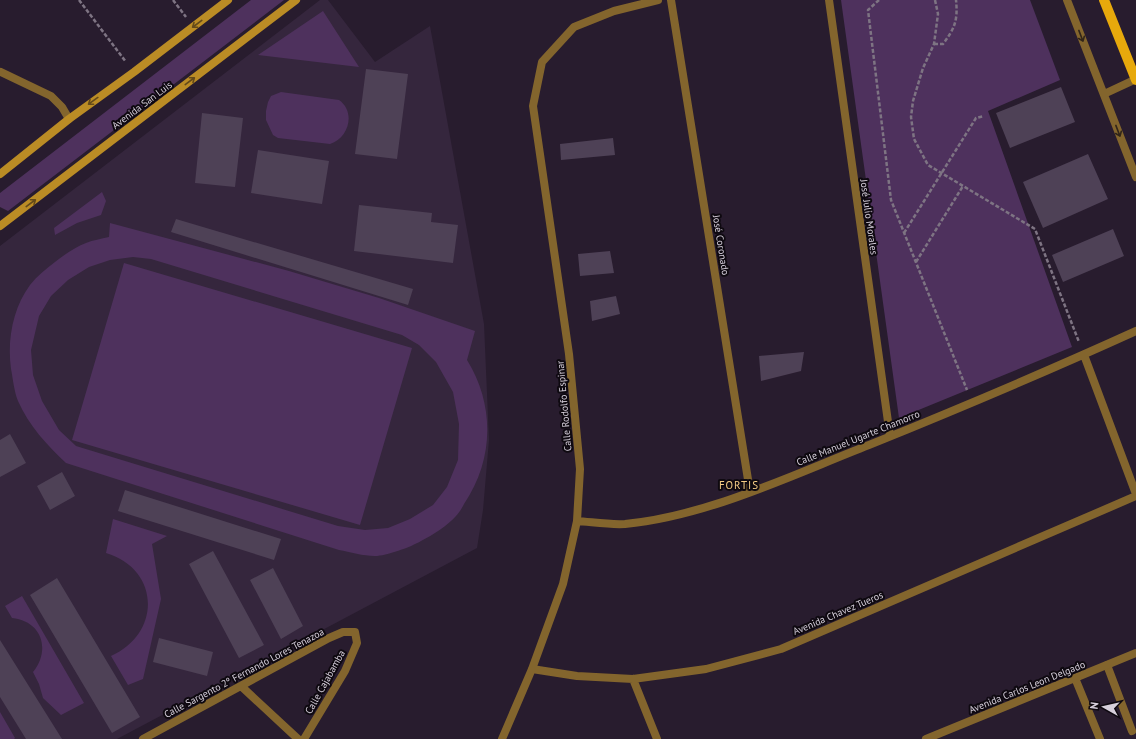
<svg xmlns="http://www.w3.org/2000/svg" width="1136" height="739" font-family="'PT Sans',sans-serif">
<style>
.built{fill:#35263d}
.green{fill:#4e315d;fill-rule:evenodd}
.building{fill:#4e4156}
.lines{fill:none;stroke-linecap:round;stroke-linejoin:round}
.path{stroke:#7e7483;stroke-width:2.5;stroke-dasharray:4 2;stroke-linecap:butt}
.lane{stroke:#83652d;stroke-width:8}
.street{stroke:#83652d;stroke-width:8}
.secondary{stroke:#bb8c25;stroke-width:8}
.primary{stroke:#e7a90c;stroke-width:10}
.oneway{stroke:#644a1a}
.oneway2{stroke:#312519}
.labels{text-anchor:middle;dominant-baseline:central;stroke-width:4;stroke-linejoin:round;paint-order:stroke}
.street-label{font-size:10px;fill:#d6cfdb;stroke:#0e0910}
.neighbourhood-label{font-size:11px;letter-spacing:1px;fill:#f5cd86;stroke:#0e0910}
</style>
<rect width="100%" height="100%" fill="#281c2e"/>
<!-- built -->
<path class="built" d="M320,0H328L375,62L430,26L484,324L489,440L483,510L477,548L117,739H0V246Z"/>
<!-- green -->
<path class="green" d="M251,0H284L8,211L0,207V193Z
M841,0H1030L1060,80L988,111L1072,347L899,418Z
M323,11L359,67L258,55Z
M281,92L339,100C356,112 349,138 330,144L278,138L273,135L266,120V111L268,102L271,96Z
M102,192L106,201L101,215L77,223L55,235L54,228Z
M110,223L289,271L379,298L475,331L467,360C495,405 494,460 464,504C462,508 459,513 456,516C447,526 433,535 421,541C411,547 386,556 375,556C363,556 350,552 339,550L66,463C47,445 29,426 18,401C14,391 13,379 11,369C7,340 13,308 30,285C37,276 46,269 55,262C64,255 75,247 86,243C93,240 101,239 109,237ZM133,257L151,259L402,335L419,345L436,362L453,392L459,424L458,460L447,487L433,505L410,519L388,528L365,530L338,526L76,446L59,430L42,401L33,375L31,350L39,316L51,296L68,280L89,267L110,260Z
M124,263L412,348L360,525L72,440Z
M113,519L167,536L152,544L161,599L143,679L128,685L111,656C162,633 160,569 106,553Z
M22,596L84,703L61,715L43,698L39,684L33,672C51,650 42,621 12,618L5,606Z
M0,712L15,738L14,739H0Z"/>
<!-- building -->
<path class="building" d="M366,69L408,74L397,159L355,154Z
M1061,87L1075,122L1010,148L996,113Z
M202,113L243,118L235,187L195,183Z
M613,138L615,155L561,160L560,144Z
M258,150L329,161L322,204L251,193Z
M1088,154L1108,199L1043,228L1023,182Z
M359,205L432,213L431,222L458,225L453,263L354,251Z
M176,219L413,289L408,305L171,232Z
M1113,229L1124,256L1063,282L1052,255Z
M610,251L614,273L580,276L578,254Z
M616,296L620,314L592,321L590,301Z
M804,352L801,371L761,381L759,356Z
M10,434L26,463L0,477V440Z
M62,472L75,496L50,510L37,486Z
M125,490L281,539L274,560L118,511Z
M213,551L264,645L239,658L189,564Z
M273,568L303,626L281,639L250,580Z
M57,578L140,717L112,733L30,595Z
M159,638L213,652L207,676L153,662Z
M0,640L62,739H26L0,697Z"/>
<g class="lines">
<!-- path -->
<path class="path" d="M79,0L126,62
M173,0L186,17
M879,0L868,10L891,200L967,390
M935,0L938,14L934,44L923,68L913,101L911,117L914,139L928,165L1035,229L1079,342
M934,44H943C955,28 958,20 956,0
M904,233L976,118L984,116
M916,262L963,186"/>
<!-- lane -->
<path class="lane" d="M1,72L51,96L62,107L69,119
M1107,665L1132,731"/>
<!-- street -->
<path class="street" d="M671,0L750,492
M829,0L890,436
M1067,0L1136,177
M1104,94L1136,79
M1084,355L1136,494
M577,521C592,522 609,525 625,524C708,516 792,475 869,445C958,409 1048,371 1136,331
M532,669L577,676L633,679L706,669L781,649L1136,496
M1075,678L1100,739
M633,679L657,739
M241,686L298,739
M143,739L329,638L343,632H355L357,643L345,671L304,739
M502,739L532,669L563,584L577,521L580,469L569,354L533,106L542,62L574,27L614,11L658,0
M926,739L1136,653"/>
<!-- secondary -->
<path class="secondary" d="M0,174L69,119L134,72L228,0
M0,226L296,0"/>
<!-- primary -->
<path class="primary" d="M1104,0L1136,80"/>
</g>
<!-- one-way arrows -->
<defs><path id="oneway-shaft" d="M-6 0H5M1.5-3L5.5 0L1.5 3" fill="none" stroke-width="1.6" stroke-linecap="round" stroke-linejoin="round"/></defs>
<g class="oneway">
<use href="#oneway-shaft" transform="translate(197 24) rotate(143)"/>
<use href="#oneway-shaft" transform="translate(190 81) rotate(-37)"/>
<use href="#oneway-shaft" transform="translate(93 101) rotate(144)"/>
<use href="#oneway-shaft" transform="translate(31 203) rotate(-37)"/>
</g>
<g class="oneway2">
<use href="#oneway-shaft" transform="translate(1081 36) rotate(69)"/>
<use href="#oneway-shaft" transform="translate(1118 131) rotate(69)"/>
</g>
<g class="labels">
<!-- street labels -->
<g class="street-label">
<text transform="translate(142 105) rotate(-37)">Avenida San Luis</text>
<text transform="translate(869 217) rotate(82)">José Julio Morales</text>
<text transform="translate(721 245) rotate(81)">José Coronado</text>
<text transform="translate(564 406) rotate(-95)">Calle Rodolfo Espinar</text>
<text transform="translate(858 438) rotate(-22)">Calle Manuel Ugarte Chamorro</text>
<text transform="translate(838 613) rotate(-23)">Avenida Chavez Tueros</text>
<text transform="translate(244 673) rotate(-28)">Calle Sargento 2º Fernando Lores Tenazoa</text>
<text transform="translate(325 682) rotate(-61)">Calle Cajabamba</text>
<text transform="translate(1027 687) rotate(-22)">Avenida Carlos Leon Delgado</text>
</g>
<!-- neighbourhood labels -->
<g class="neighbourhood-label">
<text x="739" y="485">FORTIS</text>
</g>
</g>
<!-- north arrow -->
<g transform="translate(1104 707) rotate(278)" stroke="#0e0910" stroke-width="3" paint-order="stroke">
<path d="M0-3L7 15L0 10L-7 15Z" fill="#d6cfdb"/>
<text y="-6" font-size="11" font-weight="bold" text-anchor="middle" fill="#d6cfdb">N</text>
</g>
</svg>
